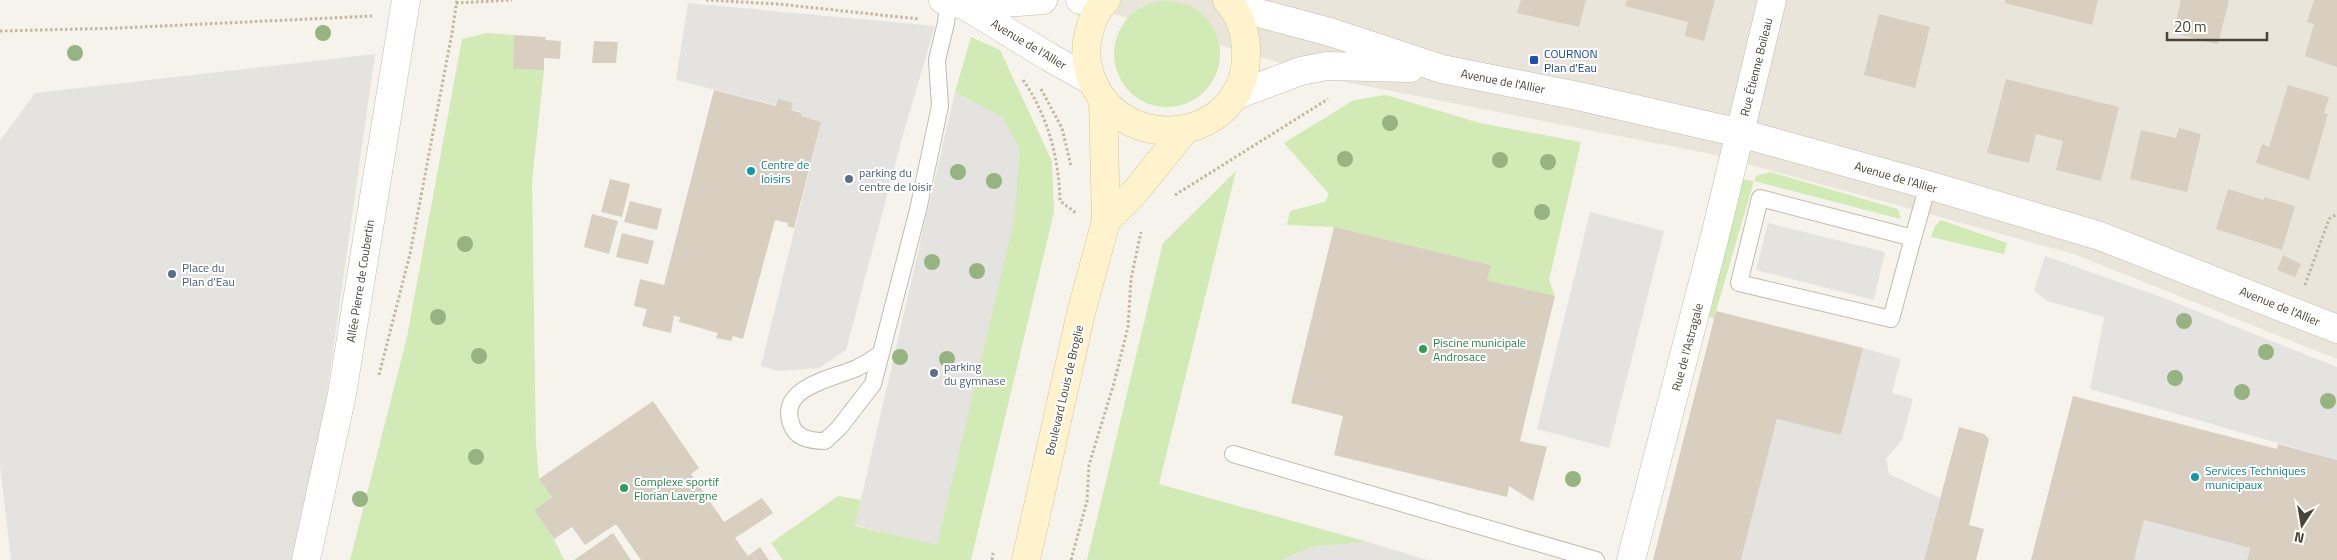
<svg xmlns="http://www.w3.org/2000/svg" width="2337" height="560" font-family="'Titillium Web',sans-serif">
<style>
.residential{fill:#eae5da}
.green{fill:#d2eab5}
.parking{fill:#e5e3e0}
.building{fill:#d8cfc1}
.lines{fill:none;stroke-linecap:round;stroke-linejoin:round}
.service-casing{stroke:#c2bbae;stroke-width:18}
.minor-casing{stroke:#c2bbae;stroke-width:29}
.secondary-casing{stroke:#d6c79b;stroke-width:29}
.path{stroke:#c4b79f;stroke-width:3;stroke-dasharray:2.5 2.5;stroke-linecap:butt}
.service{stroke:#fff;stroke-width:16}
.minor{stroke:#fff;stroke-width:28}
.secondary{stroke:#fff3cd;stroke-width:28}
.tree{fill:#97b381}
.transit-dot{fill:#1a4fb4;stroke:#fff;stroke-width:2}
.culture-dot{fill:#0f9aa8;stroke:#fff;stroke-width:2}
.service-dot{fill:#5c6f8a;stroke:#fff;stroke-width:2}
.leisure-dot{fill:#2e9e5b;stroke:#fff;stroke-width:2}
.labels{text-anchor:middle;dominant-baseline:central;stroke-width:4;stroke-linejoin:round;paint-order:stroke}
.street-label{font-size:12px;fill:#4b4439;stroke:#fff}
.transit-label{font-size:12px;fill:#164399;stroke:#fff;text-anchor:start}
.culture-label{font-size:12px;fill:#0d838f;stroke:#fff;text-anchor:start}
.service-label{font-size:12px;fill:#4e5e75;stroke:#fff;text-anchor:start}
.leisure-label{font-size:12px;fill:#27864d;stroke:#fff;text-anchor:start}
</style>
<rect width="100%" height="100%" fill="#f6f3ec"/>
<!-- residential -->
<path class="residential" d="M1067,0H2337V359L2074,254L1711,154L1345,82Z"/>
<!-- green -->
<path class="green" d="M1114 54a53 53 0 1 1 106 0a53 53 0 1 1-106 0Z
M487,33L514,35L513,69L544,70L532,181L536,443L539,479L552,497L534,510L554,539L564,560H350L407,337L462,39Z
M971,37L1000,50L1052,161L1054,212L971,560H783L771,543L838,496L861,500L855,526L937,544L1003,118L955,92Z
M1386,95L1480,123L1581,142L1549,280L1555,296L1487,280L1490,265L1334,227L1287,225L1290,211L1325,202L1329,194L1284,143L1354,100Z
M1236,171L1159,484L1368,542L1312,547L1282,560H1087L1163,243Z
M1770,172L1898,209L1901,219L1754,181L1714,318L1706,317L1742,179L1754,181L1756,176Z
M1941,220L2007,243L2004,254L1931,237L1935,226Z"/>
<!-- parking -->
<path class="parking" d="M688,3L935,26L904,131L846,350L819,368L779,371L761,366L821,122L801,116L802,112L676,80Z
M375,54L325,407L307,560H11L0,465V141L35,93Z
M955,92L1003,118L1020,149L1014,221L937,545L855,525Z
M1590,212L1664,231L1609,448L1537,429Z
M1768,223L1885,252L1874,300L1756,270Z
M2045,256L2164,298L2337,367V460L2090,389L2104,317L2047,301L2034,291Z
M1863,348L1901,359L1892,393L1913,399L1902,440L1886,459L1889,474L1940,498L1924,560H1741L1777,419L1841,435Z
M2144,520L2250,548L2247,560H2134Z
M1368,542L1427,560H1282L1312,547Z"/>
<!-- building -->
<path class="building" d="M1521,0H1586L1579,27L1517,13Z
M1627,0H1715L1704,41L1685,36L1688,22L1625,6Z
M2005,0H2098L2092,25L2005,3Z
M2181,0H2229L2218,44L2173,33Z
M2314,0H2337V67L2305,56L2314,24L2307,22Z
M1879,14L1930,27L1915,88L1864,75Z
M514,35L546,37L545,40L561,41L560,59L544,58V70L513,69Z
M594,41L618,42L616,63H592Z
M2006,79L2119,107L2101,181L2056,170L2063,141L2036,134L2029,163L1987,153Z
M2288,85L2329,97L2324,113L2328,114L2309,180L2256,163L2262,144L2269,147Z
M714,90L776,106L778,99L793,103L791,110L802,113L801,116L821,122L794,228L787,226L788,223L775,220L743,339L733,336L731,341L716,338L718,333L679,322L680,317L674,316L671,333L642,326L647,309L634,306L640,279L664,285Z
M2179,128L2201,134L2187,192L2130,179L2141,130L2176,138Z
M610,179L630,184L622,217L601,212Z
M2228,189L2264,200V197L2295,206L2282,250L2216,229Z
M630,201L662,209L657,230L624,222Z
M592,214L618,221L609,254L584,247Z
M1334,227L1491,265L1487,280L1555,296L1520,441L1547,447L1533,501L1509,486L1507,497L1334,455L1343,416L1291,403Z
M622,233L654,241L648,264L616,257Z
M2283,255L2301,264L2295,277L2277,270Z
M1716,311L1863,348L1841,435L1777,419L1741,560H1653Z
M2073,396L2277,449L2278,444L2337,460V560H2247L2250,548L2144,520L2134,560H2031Z
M653,401L699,468L691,474L724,522L762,498L773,513L735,538L748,556L760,547L769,560H641L616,524L585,545L572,527L554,539L534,510L552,497L539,479Z
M1959,427L1984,434L1989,439L1969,525L1984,529L1976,560H1924Z
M613,533L631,560H574Z"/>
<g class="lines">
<defs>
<path id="service" d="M1913,238L1891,319L1739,283L1760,198L1913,238L1928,185
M880,354C873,359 865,364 857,368C832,379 776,387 792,426C797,439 813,441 825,441L839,428L873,384L918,210L940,106L937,60L946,23L948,1
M1233,454L1596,560"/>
<path id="minor" d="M943,0L966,6L1049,57L1092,81
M1080,0L1103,3
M966,6L1043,0
M1232,6L1330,32L1442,69L1578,96L1740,133L1928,185L2100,236L2337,329
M1234,96L1301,71L1327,66L1410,68
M306,560L342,394L406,0
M1631,560L1715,236L1772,0"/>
<path id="secondary" d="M1106,0C1090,16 1083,45 1088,67C1110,160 1248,147 1246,52C1246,33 1240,15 1227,0
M1106,221L1134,193L1185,130
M1026,560L1081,313L1106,221L1103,100"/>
</defs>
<!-- service casing -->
<use href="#service" class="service-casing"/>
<!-- minor casing -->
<use href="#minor" class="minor-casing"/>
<!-- secondary casing -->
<use href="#secondary" class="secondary-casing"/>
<!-- path -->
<path class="path" d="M706,0L778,4L919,19
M456,3L512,0
M0,31L120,28L372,16
M1023,80C1048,116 1059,158 1060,201L1076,213
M1041,89L1062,128L1071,166
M1175,195L1328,99
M2305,285L2329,219L2337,214
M379,375L410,254L452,33L457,0
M992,560L993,553
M1071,560L1087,501L1089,465L1114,383L1128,327L1131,279L1141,232"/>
<!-- service -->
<use href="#service" class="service"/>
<!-- minor -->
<use href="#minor" class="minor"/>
<!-- secondary -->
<use href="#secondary" class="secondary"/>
</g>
<!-- trees -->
<g class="tree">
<circle cx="323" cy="33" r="8"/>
<circle cx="75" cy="53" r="8"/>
<circle cx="1390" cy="123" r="8"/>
<circle cx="1345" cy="159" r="8"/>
<circle cx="1500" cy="160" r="8"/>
<circle cx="1548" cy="162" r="8"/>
<circle cx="958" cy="172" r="8"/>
<circle cx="994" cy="181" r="8"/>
<circle cx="1542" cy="212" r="8"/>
<circle cx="465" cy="244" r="8"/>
<circle cx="932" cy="262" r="8"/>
<circle cx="977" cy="271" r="8"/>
<circle cx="438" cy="317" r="8"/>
<circle cx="2184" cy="321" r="8"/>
<circle cx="2266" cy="352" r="8"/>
<circle cx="479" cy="356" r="8"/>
<circle cx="900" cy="357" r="8"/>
<circle cx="947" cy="359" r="8"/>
<circle cx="2175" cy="378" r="8"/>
<circle cx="2242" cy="392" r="8"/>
<circle cx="2328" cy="401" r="8"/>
<circle cx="476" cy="457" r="8"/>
<circle cx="1573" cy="479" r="8"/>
<circle cx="360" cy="499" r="8"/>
</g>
<!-- markers -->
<rect class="transit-dot" x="1529" y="55" width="10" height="10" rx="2.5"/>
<g class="culture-dot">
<circle cx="751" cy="171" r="5"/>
<circle cx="2195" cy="477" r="5"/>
</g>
<g class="service-dot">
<circle cx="849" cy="179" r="5"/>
<circle cx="172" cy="274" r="5"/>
<circle cx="934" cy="373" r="5"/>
</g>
<g class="leisure-dot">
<circle cx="1423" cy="349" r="5"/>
<circle cx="624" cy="488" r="5"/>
</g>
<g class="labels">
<!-- street labels -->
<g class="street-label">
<text transform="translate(1029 44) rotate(31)">Avenue de l'Allier</text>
<text transform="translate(1756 67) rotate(-76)">Rue Étienne Boileau</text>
<text transform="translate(1503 81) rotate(11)">Avenue de l'Allier</text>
<text transform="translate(1896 177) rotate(16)">Avenue de l'Allier</text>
<text transform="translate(360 281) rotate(-81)">Allée Pierre de Coubertin</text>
<text transform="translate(2280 306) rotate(22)">Avenue de l'Allier</text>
<text transform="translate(1687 347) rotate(-75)">Rue de l'Astragale</text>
<text transform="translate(1064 390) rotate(-77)">Boulevard Louis de Broglie</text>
</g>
<!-- transit labels -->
<g class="transit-label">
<text x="1544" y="53">COURNON<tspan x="1544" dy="14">Plan d'Eau</tspan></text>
</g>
<!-- culture labels -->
<g class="culture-label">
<text x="761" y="164">Centre de<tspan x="761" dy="14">loisirs</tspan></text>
<text x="2205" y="470">Services Techniques<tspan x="2205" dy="14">municipaux</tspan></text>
</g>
<!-- service labels -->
<g class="service-label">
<text x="859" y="172">parking du<tspan x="859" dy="14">centre de loisir</tspan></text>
<text x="182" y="267">Place du<tspan x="182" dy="14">Plan d'Eau</tspan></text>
<text x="944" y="366">parking<tspan x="944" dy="14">du gymnase</tspan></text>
</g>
<!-- leisure labels -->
<g class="leisure-label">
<text x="1433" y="342">Piscine municipale<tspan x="1433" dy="14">Androsace</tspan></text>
<text x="634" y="481">Complexe sportif<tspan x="634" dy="14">Florian Lavergne</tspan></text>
</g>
</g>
<!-- north arrow -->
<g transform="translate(2302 525) rotate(192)" stroke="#ffffff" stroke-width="4" paint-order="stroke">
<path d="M0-4L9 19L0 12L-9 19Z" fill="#4b4439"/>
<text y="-8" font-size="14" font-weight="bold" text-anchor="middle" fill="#4b4439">N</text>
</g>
<!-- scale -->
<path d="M2167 32v8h100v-8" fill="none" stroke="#4b4439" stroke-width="2.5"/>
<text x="2174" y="32" font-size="15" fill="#4b4439" stroke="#ffffff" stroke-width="4" paint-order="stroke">20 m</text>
</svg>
